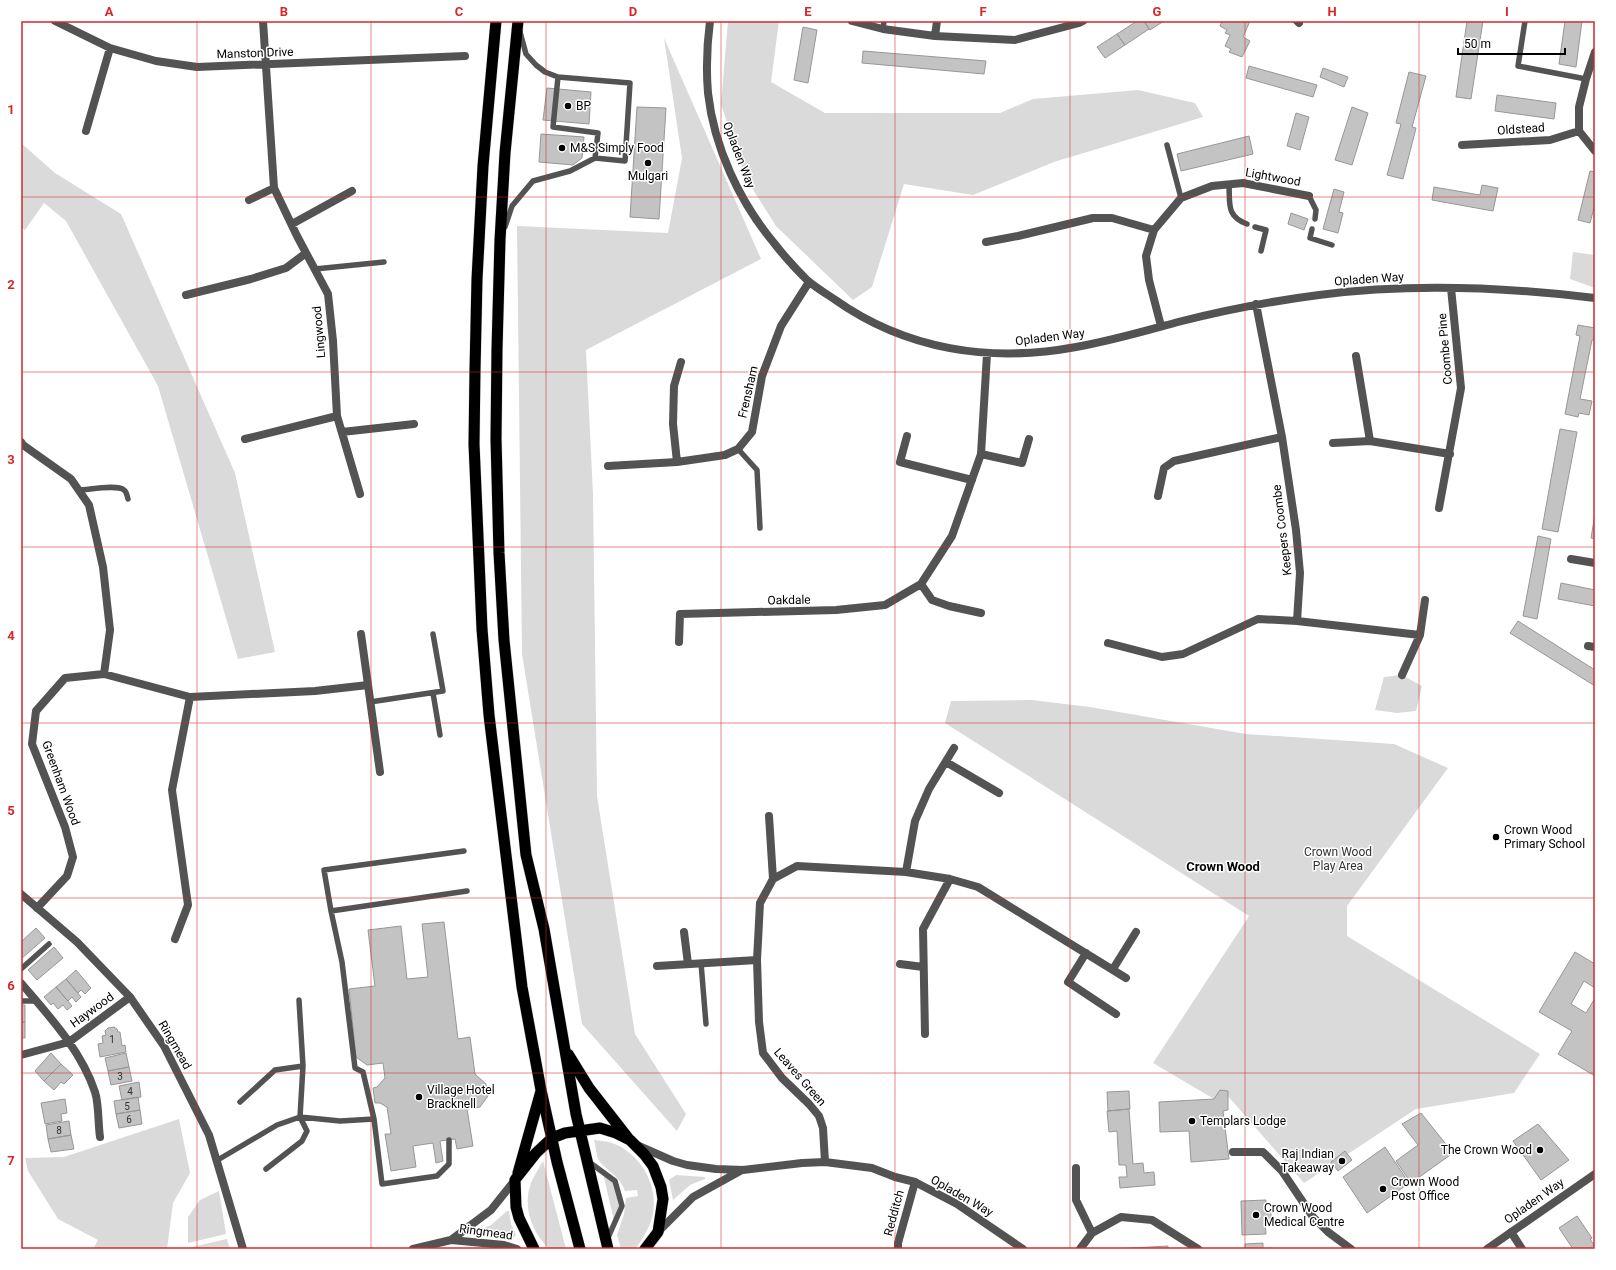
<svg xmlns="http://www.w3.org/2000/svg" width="1616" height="1270" font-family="Roboto,sans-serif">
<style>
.green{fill:#dadada}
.building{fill:#c3c3c3;stroke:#979797}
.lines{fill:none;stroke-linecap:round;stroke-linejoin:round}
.trunk-casing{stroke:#dbdbdb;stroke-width:12}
.service{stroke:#535353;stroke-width:5.5}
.minor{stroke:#535353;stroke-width:8}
.tertiary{stroke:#535353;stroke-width:8}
.trunk{stroke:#000;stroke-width:11}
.grid{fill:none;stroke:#d62828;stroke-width:1;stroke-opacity:0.55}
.poi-dot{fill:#000;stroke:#fff;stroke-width:1.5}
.labels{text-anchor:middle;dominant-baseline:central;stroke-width:3;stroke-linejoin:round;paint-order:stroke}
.number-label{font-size:10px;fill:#313131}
.street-label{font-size:12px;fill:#000;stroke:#fff}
.poi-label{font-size:12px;fill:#000;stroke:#fff;text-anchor:start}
.park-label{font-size:12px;fill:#313131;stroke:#fff}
.neighbourhood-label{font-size:13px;font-weight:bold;fill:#000;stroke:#fff}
.neatline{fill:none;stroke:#d62828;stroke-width:1.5}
.grid-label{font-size:13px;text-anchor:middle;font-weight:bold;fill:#d62828}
</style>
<rect width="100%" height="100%" fill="#fff"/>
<!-- green -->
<path class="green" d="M728,21H779L771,82L825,113H1000L1033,99L1138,90L1195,103L1203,117L1054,162L973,195L904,184L872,287L853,300L776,226L745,177L721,104Z
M664,38L761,259L586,350L593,494L597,796L635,1034L686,1114L677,1131L582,1024L522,654L517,226L668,233L682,158Z
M21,143L55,173L121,214L235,473L275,652L238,659L158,386L66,221L44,203L25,230L21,227Z
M1573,252L1595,255V288L1570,279Z
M1402,675L1422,686L1416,711L1397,713L1375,710L1384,677Z
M1032,700L1090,707L1246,734L1394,744L1448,768L1347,906V936L1540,1054L1514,1093L1416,1109L1304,1183L1227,1095L1214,1099L1153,1063L1249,916L945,723L951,701Z
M179,1119L190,1173L173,1203L167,1249H93L98,1240L58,1219L28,1171L25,1158L64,1157Z
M594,1140C599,1141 605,1141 609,1142C646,1153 666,1199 646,1232C643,1237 639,1247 633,1249C630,1250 624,1249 621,1249L617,1235L624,1214L626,1198L638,1196L637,1190L625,1191C620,1177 609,1172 600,1162C596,1157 596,1146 594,1140Z
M543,1161L566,1249H549C532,1232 522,1207 531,1183C534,1175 539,1168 543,1161Z
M603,1173L613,1182L619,1206L614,1221Z
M676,1175L705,1177V1179L690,1185L673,1200L669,1180Z
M219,1191L226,1234L188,1243V1217L200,1200Z
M507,1211H509L511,1224L516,1235L513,1238L476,1234L475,1232L491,1225Z
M227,1239L230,1249H190L192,1247Z"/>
<!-- building -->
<path class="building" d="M1137,21H1144L1149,29L1125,45L1117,34Z
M1144,21H1164L1150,30Z
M1222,21H1250L1243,37L1250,41L1242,57L1229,52L1231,49L1225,46L1230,35L1225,33L1227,30L1220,26Z
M1467,21H1483L1471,99L1456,97Z
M1565,21H1582L1576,67L1559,64Z
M803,27L817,30L808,83L794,80Z
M1117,34L1125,45L1105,58L1097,47Z
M863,51L986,61L984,74L862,63Z
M1249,66L1317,85L1313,97L1246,78Z
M1323,68L1348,77L1344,87L1320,77Z
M1409,72L1426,76L1412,127L1416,128L1403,179L1387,175L1401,124L1396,123Z
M547,88L591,92L589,124L543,120Z
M1497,95L1556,103L1554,119L1495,111Z
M637,107L666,108L659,219L630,217Z
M1352,107L1368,113L1352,165L1335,160Z
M1296,113L1309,117L1300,150L1287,146Z
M541,134L584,137L582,158L573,165L539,162Z
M1249,136L1253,154L1181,171L1177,154Z
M1590,171L1595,172V204L1590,223L1578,220Z
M1482,185L1498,188L1493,211L1432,200L1434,187L1480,195Z
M1334,189L1344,192L1339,212L1343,213L1338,233L1323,229Z
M1291,213L1308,219L1304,230L1288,224Z
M1578,325L1595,328V340H1592L1580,399L1592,401L1589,415L1579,413L1578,417L1565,414L1580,336L1576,335Z
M1560,429L1577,432L1558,532L1542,529Z
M1595,514V539L1591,538Z
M1538,536L1551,539L1537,619L1523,616Z
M1561,583L1595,590V606L1558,599Z
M1518,621L1595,670V686L1510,633Z
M444,922L458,1039L470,1037L475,1074L486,1084L488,1096L480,1107L467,1109L473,1146L457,1149L455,1139L440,1141L443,1161L436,1163L433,1143L413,1146L416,1167L391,1171L385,1134H391L387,1107L380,1103H375L373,1088L377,1087L385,1078L383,1063L367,1065L356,1057L349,989L375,986L368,930L401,926L407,979L428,977L422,924Z
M36,928L45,938L21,959V942Z
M54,947L63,958L37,980L28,970Z
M1575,952L1595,964V988L1584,981L1571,1004L1586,1013L1595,998V1076L1558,1054L1572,1031L1539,1012Z
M76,970L91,988L85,994L81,990L78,993L66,979Z
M66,979L81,997L76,1002L72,997L68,1001L56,987Z
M56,987L72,1006L67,1010L63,1005L58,1009L53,1003L51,1005L44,997Z
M21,1005H25V1022H21Z
M21,1022H25V1038H21Z
M114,1027L117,1029L118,1032H120L122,1046L125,1045L126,1052L100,1057L98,1044L103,1043L102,1036L106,1035L105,1031L108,1028Z
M51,1053L61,1064L44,1081L35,1071Z
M126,1053L129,1067L108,1071L105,1058Z
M61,1064L73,1075L64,1084L61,1082L54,1090L44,1081Z
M129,1067L132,1081L111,1085L108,1071Z
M139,1082L141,1097L122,1100L119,1086Z
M1220,1090L1228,1091V1110L1223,1111L1229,1159L1191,1162L1189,1131L1160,1132L1159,1102L1214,1099Z
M1129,1091L1130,1109L1108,1111L1107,1092Z
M138,1097L140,1110L116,1114L114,1101Z
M65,1099L67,1113L61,1114L62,1121L45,1124L41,1103Z
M1129,1109L1133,1164L1143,1163L1144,1173L1154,1172L1155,1185L1120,1188L1119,1177H1127L1126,1165H1119L1117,1131L1109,1132L1107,1111Z
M140,1110L142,1124L119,1128L116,1114Z
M1421,1113L1453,1153L1411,1183L1396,1161L1418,1145L1402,1124Z
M69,1121L71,1135L48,1139L46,1125Z
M1538,1124L1569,1160L1541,1180L1513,1141Z
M71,1135L74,1149L51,1152L48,1139Z
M1385,1147L1409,1183L1367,1213L1343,1177Z
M1345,1151L1352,1160L1338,1171L1331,1162Z
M1266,1200V1210H1271V1220L1265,1221L1266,1234L1242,1235L1241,1201Z
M1577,1216L1592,1238L1590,1239L1594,1245L1589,1249H1573L1559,1228Z
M1263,1243V1249L1271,1248V1249H1245V1244Z
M1168,1246V1249H1114Z"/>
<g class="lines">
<defs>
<path id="trunk" d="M496,21L483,166L477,279L475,370L474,444L482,629L489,715L522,987L541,1090L557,1162L580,1249
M518,21L505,153L500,240L497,349L496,439L499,553L504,640L526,855L544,929L576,1114L608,1249
M568,1054L589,1088L628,1138
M518,1173L541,1091
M534,1249L519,1218L516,1207L515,1180L517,1177L536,1153L552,1138L565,1133L600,1128L616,1133L630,1140L644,1154L653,1166L661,1187L663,1199L658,1232L645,1249"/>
</defs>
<!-- trunk casing -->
<use href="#trunk" class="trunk-casing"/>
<!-- service -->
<path class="service" d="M1525,21L1518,66L1586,79
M883,29L884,21
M558,77L553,127L598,133L595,158
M1167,145L1181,198
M1229,184C1230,204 1226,216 1247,224
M1309,196L1316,210L1315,219
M505,227L512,206L533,181L570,171L595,158L625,161L630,83L558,77L545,72L536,65L526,54L520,32
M1255,227L1266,230L1261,251
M1312,229L1310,238L1332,245
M315,269L384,262
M738,449L757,470L760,528
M78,490C88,490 117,484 124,490C127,492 127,496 128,499
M433,693L440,735
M370,702L443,691L433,634
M331,911L467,891
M701,963L706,1024
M21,969L49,944
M21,1001H36
M240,1102L275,1070L303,1066
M374,1119L382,1184L437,1176L449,1164V1140
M216,1161L277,1125L300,1117L340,1121L374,1119L363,1072L355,1068L342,962L331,911L324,870L464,851
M589,1162L615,1181L622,1206L607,1240
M266,1169L302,1141L307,1131L300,1117L303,1066L299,1000"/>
<!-- minor -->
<path class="minor" d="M55,21L110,48L156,61L197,67L465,56
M263,21L274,188L297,236L328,294L333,341L337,416L360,494
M710,21C707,44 706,69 708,93C714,147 739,201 774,243C784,256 795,268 807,280C815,287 825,293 834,299C906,350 990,363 1076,347C1111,341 1145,331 1178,322C1225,310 1272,301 1319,295C1411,283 1504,287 1595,298
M852,21L883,29L935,36L1015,40L1079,23L1083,21
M1297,21L1299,23
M935,36L937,21
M1595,52L1586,79L1579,107V131L1595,151
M86,131L110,48
M1462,145L1550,140L1579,131
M249,200L274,188
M292,224L352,191
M986,242L1018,236L1093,218H1112L1154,230
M186,295L251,279L286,268L306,253
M1256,304L1282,437L1296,530L1300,573L1297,621
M1161,326L1149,280L1146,256L1154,230L1181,198L1212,186L1243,183L1309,196
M1356,356L1370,441
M342,432L414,424
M907,436L900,462L972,480
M245,439L337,416
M21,442L23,445L71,479L89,505L103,567L110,630L104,674
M1333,443L1370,441L1450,454
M981,454L1022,463L1029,439
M677,462L673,424L674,386L681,362
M608,466L677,462L725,455L738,449L752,432L762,376L781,326L809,282
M1158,496L1164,468L1174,461L1282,437
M1439,508L1461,388L1451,288
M1571,559L1595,563
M921,584L932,600L949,606L981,613
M361,634L380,772
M679,642L680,614L836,610L885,605L921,584L952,536L981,454L987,354
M1108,643L1162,657L1183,654L1258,619L1297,621L1420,635
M1588,646L1595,647
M1402,675L1420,635L1425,600
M946,762L999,793
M769,816L773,879
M906,872L915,821L929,789L954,748
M37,908L67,876L73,857L65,827L32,744L36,711L65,678L104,674L190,697L315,691L368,685
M684,932L688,964
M175,939L188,905L172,790L190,697
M1086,953L1068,982L1116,1014
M900,964L923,967
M657,966L757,960
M1113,969L1136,932
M21,983C49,1016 81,1050 95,1092C99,1104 98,1124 100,1137
M925,1034L923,929L950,879
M21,1055L69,1042L130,997
M1233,1152H1263L1282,1171L1313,1217L1328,1232L1351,1249
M825,1162L823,1128L819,1116L809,1104L782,1078L763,1053L759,1022L757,960L760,903L773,879L797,866L906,872L950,879L978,887L1126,978
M1076,1168V1200L1092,1233
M1511,1232L1522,1249
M898,1249V1243L915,1182
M1080,1249L1092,1233L1121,1217L1152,1220L1198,1249"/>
<!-- tertiary -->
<path class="tertiary" d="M21,894L77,942L130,997L164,1046L209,1135L243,1249
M639,1146L673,1161L687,1165L716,1169L743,1170L802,1163L825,1162L872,1168L895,1177L915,1182L957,1204L1023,1249
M658,1232L693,1197L742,1170
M451,1240L491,1210L515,1180
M413,1249L451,1240L504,1245L517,1249
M1487,1249L1595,1174"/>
<!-- trunk -->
<use href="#trunk" class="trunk"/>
</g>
<!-- grid -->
<path class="grid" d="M197,21V1249M371,21V1249M546,21V1249M721,21V1249M895,21V1249M1070,21V1249M1245,21V1249M1419,21V1249M21,197H1595M21,372H1595M21,547H1595M21,723H1595M21,898H1595M21,1073H1595"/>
<!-- markers -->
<g class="poi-dot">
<circle cx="568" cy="106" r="4"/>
<circle cx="562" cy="148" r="4"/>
<circle cx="648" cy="163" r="4"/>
<circle cx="1496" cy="837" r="4"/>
<circle cx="419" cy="1097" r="4"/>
<circle cx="1192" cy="1121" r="4"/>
<circle cx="1540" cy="1150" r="4"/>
<circle cx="1342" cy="1161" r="4"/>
<circle cx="1383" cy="1189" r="4"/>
<circle cx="1256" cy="1215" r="4"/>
</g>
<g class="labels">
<!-- number labels -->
<g class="number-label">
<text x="112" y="1039">1</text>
<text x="120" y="1076">3</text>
<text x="130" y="1091">4</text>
<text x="127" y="1106">5</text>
<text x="129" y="1119">6</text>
<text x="59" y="1130">8</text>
</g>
<!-- street labels -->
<g class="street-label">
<text transform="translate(255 53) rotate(-2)">Manston Drive</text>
<text transform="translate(1521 129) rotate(-4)">Oldstead</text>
<text transform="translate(739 155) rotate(69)">Opladen Way</text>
<text transform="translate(1273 177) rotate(10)">Lightwood</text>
<text transform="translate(1369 279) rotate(-4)">Opladen Way</text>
<text transform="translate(319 332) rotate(-95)">Lingwood</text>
<text transform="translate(1050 337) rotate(-7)">Opladen Way</text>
<text transform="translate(1445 349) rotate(-95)">Coombe Pine</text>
<text transform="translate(748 392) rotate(-77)">Frensham</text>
<text transform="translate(1282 530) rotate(-97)">Keepers Coombe</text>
<text transform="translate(789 600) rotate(-1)">Oakdale</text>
<text transform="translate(61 783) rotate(70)">Greenham Wood</text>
<text transform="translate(92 1010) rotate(-36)">Haywood</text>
<text transform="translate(175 1045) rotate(60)">Ringmead</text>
<text transform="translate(800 1077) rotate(49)">Leaves Green</text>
<text transform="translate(962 1196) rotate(30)">Opladen Way</text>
<text transform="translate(1534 1201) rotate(-35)">Opladen Way</text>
<text transform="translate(894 1213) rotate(-75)">Redditch</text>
<text transform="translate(486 1232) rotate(8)">Ringmead</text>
</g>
<!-- poi labels -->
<g class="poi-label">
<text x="576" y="106">BP</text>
<text x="570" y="148">M&amp;S Simply Food</text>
<text x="648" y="176" text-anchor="middle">Mulgari</text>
<text x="1504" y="830">Crown Wood<tspan x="1504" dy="14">Primary School</tspan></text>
<text x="427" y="1090">Village Hotel<tspan x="427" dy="14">Bracknell</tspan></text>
<text x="1200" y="1121">Templars Lodge</text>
<text x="1532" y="1150" text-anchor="end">The Crown Wood</text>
<text x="1334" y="1154" text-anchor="end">Raj Indian<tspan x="1334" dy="14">Takeaway</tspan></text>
<text x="1391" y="1182">Crown Wood<tspan x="1391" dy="14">Post Office</tspan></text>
<text x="1264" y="1208">Crown Wood<tspan x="1264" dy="14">Medical Centre</tspan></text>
</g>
<!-- park labels -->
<g class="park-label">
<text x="1338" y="852">Crown Wood<tspan x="1338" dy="14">Play Area</tspan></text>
</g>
<!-- neighbourhood labels -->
<g class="neighbourhood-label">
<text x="1223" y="866">Crown Wood</text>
</g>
</g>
<!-- border -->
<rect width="1616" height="1270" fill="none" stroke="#ffffff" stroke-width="44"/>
<!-- scale -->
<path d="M1458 48v6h107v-6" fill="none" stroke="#000000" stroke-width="2"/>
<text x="1464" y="48" font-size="12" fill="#000000" stroke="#ffffff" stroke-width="3" paint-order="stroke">50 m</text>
<rect x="22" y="22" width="1572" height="1226" class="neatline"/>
<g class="grid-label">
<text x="109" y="16">A</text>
<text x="284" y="16">B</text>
<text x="459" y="16">C</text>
<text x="633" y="16">D</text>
<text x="808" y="16">E</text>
<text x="983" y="16">F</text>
<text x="1157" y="16">G</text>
<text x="1332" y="16">H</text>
<text x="1507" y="16">I</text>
<text x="11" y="114">1</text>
<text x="11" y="289">2</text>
<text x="11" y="464">3</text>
<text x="11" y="640">4</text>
<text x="11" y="815">5</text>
<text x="11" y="990">6</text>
<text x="11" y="1165">7</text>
</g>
</svg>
